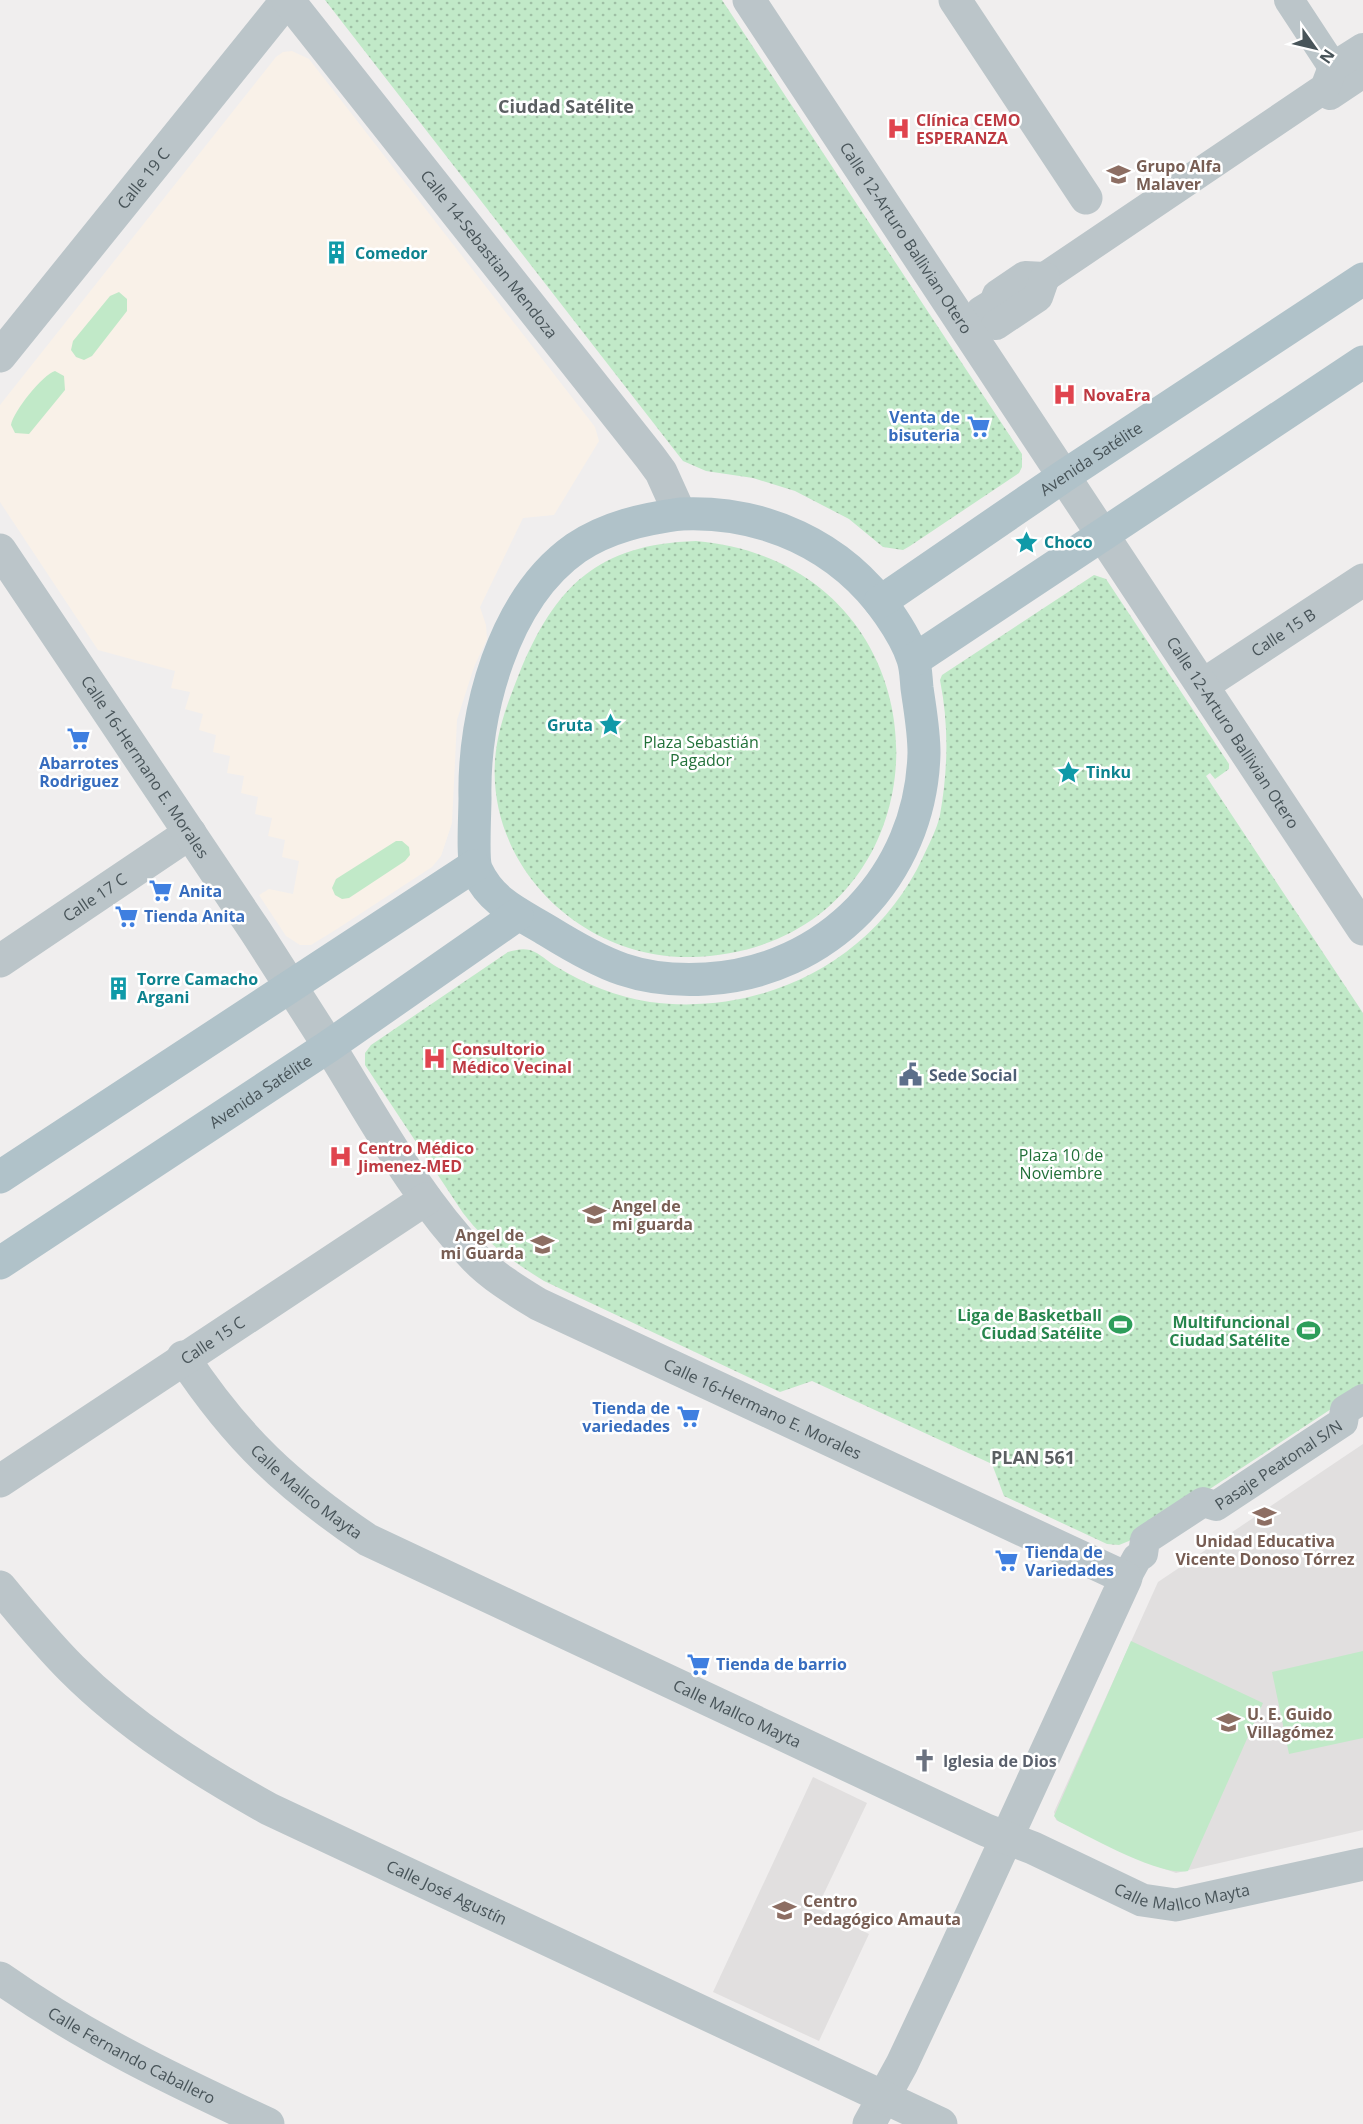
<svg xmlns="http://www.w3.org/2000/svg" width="1363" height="2124" font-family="'Open Sans',sans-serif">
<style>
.commercial{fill:#f9f1e8}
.education{fill:#e1dfdf}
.green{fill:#c1e9c8}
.park{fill:url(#park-dots)}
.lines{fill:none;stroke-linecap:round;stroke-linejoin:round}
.pedestrian{stroke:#bbc5c9;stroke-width:30}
.minor{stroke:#bbc5c9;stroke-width:33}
.tertiary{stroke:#bbc5c9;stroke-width:33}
.primary{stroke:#b0c2c9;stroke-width:33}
.labels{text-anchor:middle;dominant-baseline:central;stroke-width:5;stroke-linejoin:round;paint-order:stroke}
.health-label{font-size:16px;font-weight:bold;fill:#be3a42;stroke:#fff;text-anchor:start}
.education-label{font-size:16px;font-weight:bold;fill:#785e54;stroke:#fff;text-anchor:start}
.street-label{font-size:16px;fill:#485459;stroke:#fff}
.culture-label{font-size:16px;font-weight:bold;fill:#0d838f;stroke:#fff;text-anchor:start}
.shop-label{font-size:16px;font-weight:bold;fill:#366cbe;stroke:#fff;text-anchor:start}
.park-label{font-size:16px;fill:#227139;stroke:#fff}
.service-label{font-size:16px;font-weight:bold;fill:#4e5e75;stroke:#fff;text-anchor:start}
.leisure-label{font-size:16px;font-weight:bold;fill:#27864d;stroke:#fff;text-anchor:end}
.worship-label{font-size:16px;font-weight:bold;fill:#5b616d;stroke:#fff;text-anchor:start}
.neighbourhood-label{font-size:18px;font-weight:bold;fill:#5b5f62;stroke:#fff}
</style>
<defs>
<pattern id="park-dots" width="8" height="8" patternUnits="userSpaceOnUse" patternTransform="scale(1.5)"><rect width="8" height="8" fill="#c1e9c8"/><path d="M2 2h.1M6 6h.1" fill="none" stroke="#9fbfa5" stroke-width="1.8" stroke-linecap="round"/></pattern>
</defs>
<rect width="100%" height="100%" fill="#f0eeee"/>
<!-- commercial -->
<path class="commercial" d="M292,51L309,59L595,427L599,441L554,515L523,518L480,607L486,625L487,639L474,667L457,720L452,823L441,856L432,867L337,929L311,945H300L286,936L259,895L269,889L293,894L299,861L282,857L285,840L268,836L272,818L255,814L258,797L241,793L244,776L227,773L230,756L213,752L216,735L199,730L203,714L185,709L190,692L171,688L175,671L98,650L0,502V405L276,57L283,52Z"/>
<!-- education -->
<path class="education" d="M1363,1444V1830L1176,1873L1145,1862L1056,1820L1054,1812L1158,1582Z
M813,1777L867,1803L817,1908L869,1934L819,2041L713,1992Z"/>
<!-- green -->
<path class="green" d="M119,292L127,299V311L92,356L84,360L76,357L71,350L73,341L110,296Z
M55,371L64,376L65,390L29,434L15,433L11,425C13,412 43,374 55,371Z
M396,841H402L409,847L410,855L405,861L349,898L342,899L335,895L332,888L336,879Z
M1131,1641L1263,1703L1188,1871C1159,1877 1087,1835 1058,1821L1054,1816Z
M1363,1651V1738L1289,1754L1272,1672Z"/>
<!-- park -->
<path class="park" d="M325,0H722L1022,454V467L1019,473L910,546L903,550L883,547L849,519L795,491L753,478L706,471L683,461Z
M696,541C969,565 959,951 690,957C584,959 488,869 495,761C497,730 508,702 519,674C555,586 598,544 696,541Z
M1094,575L1106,579L1229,764V769L1215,779L1210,773L1206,776L1363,1013V1388L1134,1539L1119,1545L1107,1544L1004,1496L992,1464L812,1381L780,1392L544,1281C512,1261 485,1242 463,1213L365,1065V1053L371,1045L508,952C515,950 522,948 530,950C540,953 548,962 557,967C585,984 617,997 650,1002C763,1017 875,961 923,857C929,844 937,829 940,815C948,770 949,725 940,680L942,675Z"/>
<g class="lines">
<!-- pedestrian -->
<g class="pedestrian">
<path d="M1289,0L1333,67"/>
<path d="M1330,95L1363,73"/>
<path d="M1045,277L1325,88L1333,67L1363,48"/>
<path d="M981,311L994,303L997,295L1025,276L1045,277"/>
<path d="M996,325L1038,297L1045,277"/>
<path id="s1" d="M1126,1578L1137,1558L1143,1554L1145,1540L1203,1502L1216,1506L1343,1422L1345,1410L1363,1399"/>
</g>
<!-- minor -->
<g class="minor">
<path d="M955,0L1086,198"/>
<path id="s2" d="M0,356L287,0"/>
<path id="s3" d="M1203,685L1363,580"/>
<path id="s4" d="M0,961L190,833"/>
<path id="s5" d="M329,1046C374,1118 416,1197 475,1258C492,1276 517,1291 538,1304L1126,1578L941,1981L902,2064L869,2124"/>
<path id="s6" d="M183,1357C237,1439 288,1486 368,1540L986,1830L1033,1848L1142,1900L1176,1905L1363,1864"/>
<path id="s7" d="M0,1481L426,1199"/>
<path id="s8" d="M0,1587C23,1615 46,1643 72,1669C129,1726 199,1770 269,1809L941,2124"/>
<path id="s9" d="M0,1978C87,2039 173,2080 268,2124"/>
</g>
<!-- tertiary -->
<g class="tertiary">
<path id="s10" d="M288,0L650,457L661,472L680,514"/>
<path id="s11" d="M749,0L1363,929"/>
<path id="s12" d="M0,550L256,932L329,1046"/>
</g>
<!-- primary -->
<g class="primary">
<path d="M680,514C763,510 841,545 889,614C898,627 908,643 913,659C916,668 916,678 917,688C920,710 924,731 924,753C921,876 827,972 706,979C639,983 603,965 548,931C520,914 492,903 477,871C472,861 475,813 475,798C473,714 503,599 576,548C607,527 644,519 680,514Z"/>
<path id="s13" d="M880,602L1064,476L1363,279"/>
<path d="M914,660L1363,362"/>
<path d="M0,1177L474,866"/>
<path id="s14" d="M0,1263L329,1046L517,915"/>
</g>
</g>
<!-- icons -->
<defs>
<symbol id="hospital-bare" viewBox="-9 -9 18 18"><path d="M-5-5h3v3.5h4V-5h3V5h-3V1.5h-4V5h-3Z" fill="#e0444e" stroke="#fff" stroke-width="2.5" paint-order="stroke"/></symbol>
<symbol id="university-bare" viewBox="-9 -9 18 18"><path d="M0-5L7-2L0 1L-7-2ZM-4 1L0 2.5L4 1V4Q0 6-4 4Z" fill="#8d6e63" stroke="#fff" stroke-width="2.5" paint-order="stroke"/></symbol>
<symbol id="building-bare" viewBox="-9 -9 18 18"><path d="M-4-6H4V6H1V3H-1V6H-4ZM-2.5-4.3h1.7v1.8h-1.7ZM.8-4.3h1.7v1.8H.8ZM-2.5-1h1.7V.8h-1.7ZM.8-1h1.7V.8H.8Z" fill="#0f9aa8" stroke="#fff" stroke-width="2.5" paint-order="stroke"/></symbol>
<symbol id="supermarket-bare" viewBox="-9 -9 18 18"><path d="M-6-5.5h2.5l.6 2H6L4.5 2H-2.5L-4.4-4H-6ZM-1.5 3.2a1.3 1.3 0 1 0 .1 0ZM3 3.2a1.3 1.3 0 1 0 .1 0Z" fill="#3f7fe0" stroke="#fff" stroke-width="2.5" paint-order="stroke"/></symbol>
<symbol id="sight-bare" viewBox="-9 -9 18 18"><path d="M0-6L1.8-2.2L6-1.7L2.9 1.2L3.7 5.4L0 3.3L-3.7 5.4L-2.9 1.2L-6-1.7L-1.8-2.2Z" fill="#0f9aa8" stroke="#fff" stroke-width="2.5" paint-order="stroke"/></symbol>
<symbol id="civic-bare" viewBox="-9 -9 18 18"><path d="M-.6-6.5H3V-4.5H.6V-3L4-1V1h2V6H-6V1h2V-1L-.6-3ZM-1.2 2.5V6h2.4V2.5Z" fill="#5c6f8a" stroke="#fff" stroke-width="2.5" paint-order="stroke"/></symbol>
<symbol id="school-bare" viewBox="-9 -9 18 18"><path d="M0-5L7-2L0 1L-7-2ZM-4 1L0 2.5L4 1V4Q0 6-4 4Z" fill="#8d6e63" stroke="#fff" stroke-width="2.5" paint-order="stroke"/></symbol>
<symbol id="stadium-bare" viewBox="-9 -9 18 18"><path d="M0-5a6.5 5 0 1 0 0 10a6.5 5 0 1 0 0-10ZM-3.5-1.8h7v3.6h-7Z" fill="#2e9e5b" stroke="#fff" stroke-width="2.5" paint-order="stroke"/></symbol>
<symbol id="church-bare" viewBox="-9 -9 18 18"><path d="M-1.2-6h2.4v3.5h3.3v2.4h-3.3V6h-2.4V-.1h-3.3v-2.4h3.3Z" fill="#6b7280" stroke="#fff" stroke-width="2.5" paint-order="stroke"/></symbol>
</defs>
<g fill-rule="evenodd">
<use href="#hospital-bare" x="882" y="112" width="33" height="33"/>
<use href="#university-bare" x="1102" y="158" width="33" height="33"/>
<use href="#building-bare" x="320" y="236" width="33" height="33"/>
<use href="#hospital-bare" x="1048" y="378" width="33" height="33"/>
<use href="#supermarket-bare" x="962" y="410" width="33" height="33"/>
<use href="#sight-bare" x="1010" y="526" width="33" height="33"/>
<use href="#sight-bare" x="594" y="708" width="33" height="33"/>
<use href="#supermarket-bare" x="62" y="722" width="33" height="33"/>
<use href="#sight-bare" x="1052" y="756" width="33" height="33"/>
<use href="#supermarket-bare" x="144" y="874" width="33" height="33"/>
<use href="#supermarket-bare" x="110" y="900" width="33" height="33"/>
<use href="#building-bare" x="102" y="972" width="33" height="33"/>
<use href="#hospital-bare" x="418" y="1042" width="33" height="33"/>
<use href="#civic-bare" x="894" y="1058" width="33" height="33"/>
<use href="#hospital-bare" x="324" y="1140" width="33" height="33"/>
<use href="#school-bare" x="578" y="1198" width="33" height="33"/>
<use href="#school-bare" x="526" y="1228" width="33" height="33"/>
<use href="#stadium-bare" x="1104" y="1308" width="33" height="33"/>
<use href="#stadium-bare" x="1292" y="1314" width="33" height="33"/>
<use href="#supermarket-bare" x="672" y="1400" width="33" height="33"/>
<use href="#school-bare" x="1248" y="1500" width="33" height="33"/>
<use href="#supermarket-bare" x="990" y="1544" width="33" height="33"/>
<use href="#supermarket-bare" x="682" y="1648" width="33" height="33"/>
<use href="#school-bare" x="1212" y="1706" width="33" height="33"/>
<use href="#church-bare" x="908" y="1744" width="33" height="33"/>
<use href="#school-bare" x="768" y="1894" width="33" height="33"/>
</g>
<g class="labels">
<!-- health labels -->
<g class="health-label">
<text x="916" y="120">Clínica CEMO<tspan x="916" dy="18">ESPERANZA</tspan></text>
<text x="1083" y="395">NovaEra</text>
<text x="452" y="1049">Consultorio<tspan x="452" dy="18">Médico Vecinal</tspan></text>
<text x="358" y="1148">Centro Médico<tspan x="358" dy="18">Jimenez-MED</tspan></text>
</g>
<!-- education labels -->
<g class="education-label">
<text x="1136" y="166">Grupo Alfa<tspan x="1136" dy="18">Malaver</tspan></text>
<text x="612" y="1206">Angel de<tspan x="612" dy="18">mi guarda</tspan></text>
<text x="524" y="1235" text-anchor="end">Angel de<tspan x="524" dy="18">mi Guarda</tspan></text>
<text x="1265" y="1541" text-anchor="middle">Unidad Educativa<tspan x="1265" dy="18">Vicente Donoso Tórrez</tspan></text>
<text x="1247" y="1714">U. E. Guido<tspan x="1247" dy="18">Villagómez</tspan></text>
<text x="803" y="1901">Centro<tspan x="803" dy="18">Pedagógico Amauta</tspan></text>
</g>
<!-- street labels -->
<g class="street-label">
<text stroke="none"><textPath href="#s2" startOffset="228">Calle 19 C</textPath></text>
<text stroke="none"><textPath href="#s11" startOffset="285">Calle 12-Arturo Ballivian Otero</textPath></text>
<text stroke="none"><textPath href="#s10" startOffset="324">Calle 14-Sebastian Mendoza</textPath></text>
<text stroke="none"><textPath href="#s13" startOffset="255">Avenida Satélite</textPath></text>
<text stroke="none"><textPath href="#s3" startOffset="96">Calle 15 B</textPath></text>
<text stroke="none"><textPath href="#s11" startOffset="878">Calle 12-Arturo Ballivian Otero</textPath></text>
<text stroke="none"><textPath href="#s12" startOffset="261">Calle 16-Hermano E. Morales</textPath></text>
<text stroke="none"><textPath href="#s4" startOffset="114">Calle 17 C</textPath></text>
<text stroke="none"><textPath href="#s14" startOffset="312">Avenida Satélite</textPath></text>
<text stroke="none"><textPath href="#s7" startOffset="255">Calle 15 C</textPath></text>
<text stroke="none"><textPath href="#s5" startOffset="584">Calle 16-Hermano E. Morales</textPath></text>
<text stroke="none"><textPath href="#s1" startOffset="202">Pasaje Peatonal S/N</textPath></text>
<text stroke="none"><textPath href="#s6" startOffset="184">Calle Mallco Mayta</textPath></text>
<text stroke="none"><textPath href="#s6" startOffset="670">Calle Mallco Mayta</textPath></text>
<text stroke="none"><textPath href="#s6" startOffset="1156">Calle Mallco Mayta</textPath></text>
<text stroke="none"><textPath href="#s8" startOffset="548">Calle José Agustín</textPath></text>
<text stroke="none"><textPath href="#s9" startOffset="153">Calle Fernando Caballero</textPath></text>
</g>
<!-- culture labels -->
<g class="culture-label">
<text x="355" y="253">Comedor</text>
<text x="1044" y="542">Choco</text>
<text x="593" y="725" text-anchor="end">Gruta</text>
<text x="1086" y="772">Tinku</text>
<text x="137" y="979">Torre Camacho<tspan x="137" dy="18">Argani</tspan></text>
</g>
<!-- shop labels -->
<g class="shop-label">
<text x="960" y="417" text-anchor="end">Venta de<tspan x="960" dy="18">bisuteria</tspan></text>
<text x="79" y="763" text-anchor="middle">Abarrotes<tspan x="79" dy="18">Rodriguez</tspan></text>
<text x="179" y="891">Anita</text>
<text x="144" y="916">Tienda Anita</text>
<text x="670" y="1408" text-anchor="end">Tienda de<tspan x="670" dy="18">variedades</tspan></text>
<text x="1025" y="1552">Tienda de<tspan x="1025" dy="18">Variedades</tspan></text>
<text x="716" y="1664">Tienda de barrio</text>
</g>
<!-- park labels -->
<g class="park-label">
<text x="701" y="742">Plaza Sebastián<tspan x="701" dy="18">Pagador</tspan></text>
<text x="1061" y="1155">Plaza 10 de<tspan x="1061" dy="18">Noviembre</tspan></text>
</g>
<!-- service labels -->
<g class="service-label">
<text x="929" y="1075">Sede Social</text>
</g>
<!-- leisure labels -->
<g class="leisure-label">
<text x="1102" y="1315">Liga de Basketball<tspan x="1102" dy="18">Ciudad Satélite</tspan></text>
<text x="1290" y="1322">Multifuncional<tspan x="1290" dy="18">Ciudad Satélite</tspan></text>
</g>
<!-- worship labels -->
<g class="worship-label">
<text x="943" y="1761">Iglesia de Dios</text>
</g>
<!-- neighbourhood labels -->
<g class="neighbourhood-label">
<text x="566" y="106">Ciudad Satélite</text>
<text x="1033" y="1457">PLAN 561</text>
</g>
</g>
<!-- north arrow -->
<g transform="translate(1315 48) rotate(124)" stroke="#ffffff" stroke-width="4.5" paint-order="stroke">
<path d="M0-4.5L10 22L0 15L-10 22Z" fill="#485459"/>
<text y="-9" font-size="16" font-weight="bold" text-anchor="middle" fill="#485459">N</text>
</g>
</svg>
